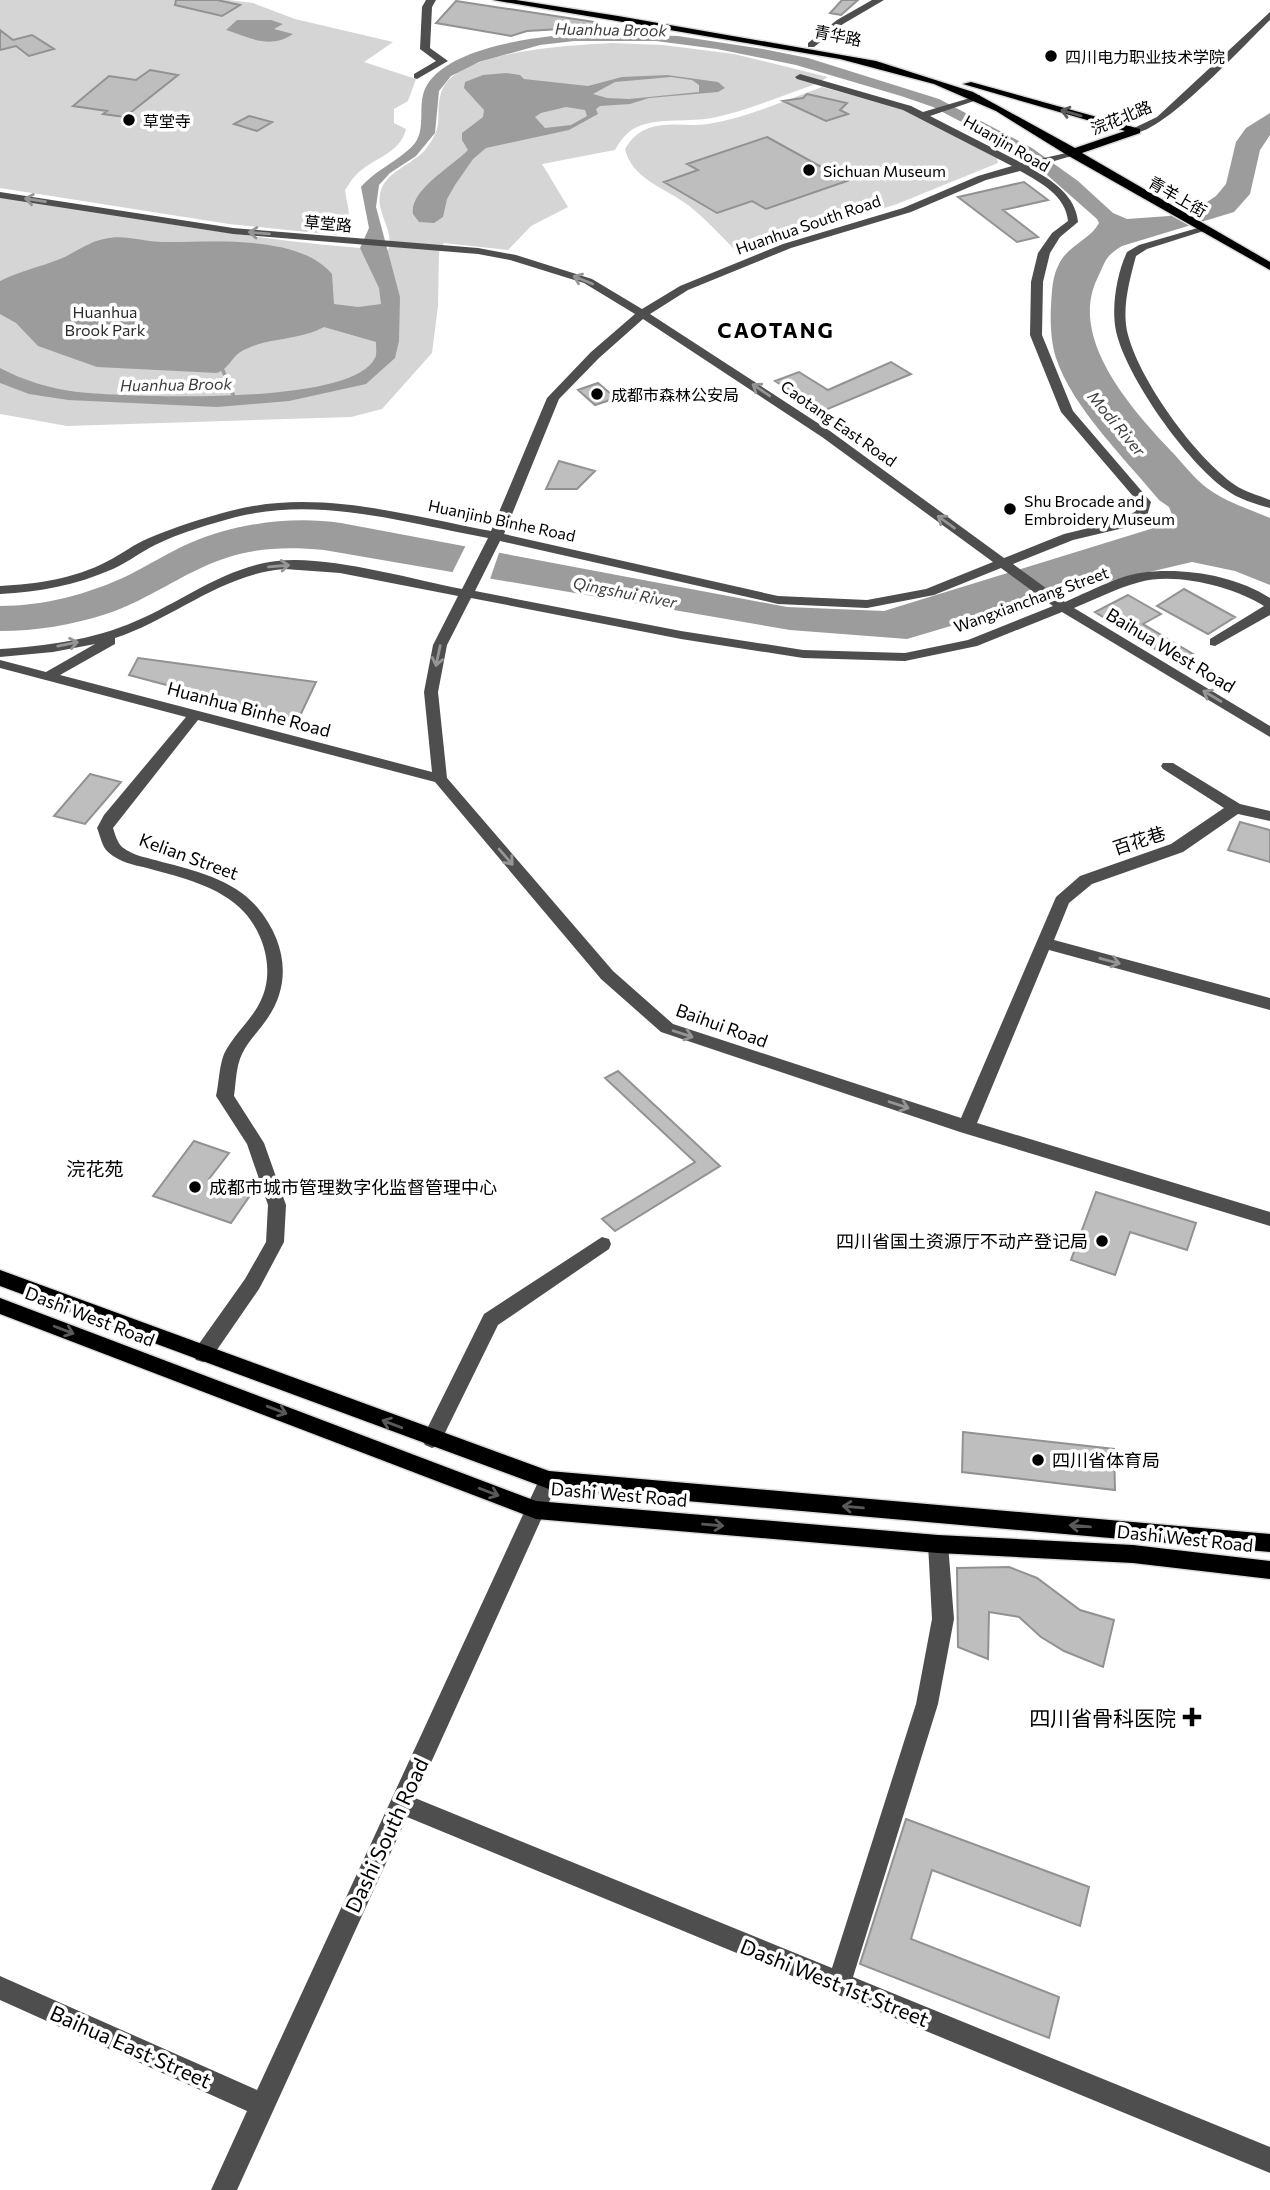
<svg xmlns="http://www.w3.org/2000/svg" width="1270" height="2190" font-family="Commissioner,'Noto Sans SC',sans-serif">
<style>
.green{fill:#d5d5d5}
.water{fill:#9c9c9c;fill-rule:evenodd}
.pier{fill:#fff}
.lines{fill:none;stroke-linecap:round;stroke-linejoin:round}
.stream{stroke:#9c9c9c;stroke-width:3.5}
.building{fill:#bebebe;stroke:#929292;stroke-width:2}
.major-casing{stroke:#dbdbdb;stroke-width:3}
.minor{fill:#4e4e4e;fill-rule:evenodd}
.major{fill:#000;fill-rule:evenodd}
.oneway{stroke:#595959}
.oneway2{stroke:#959595}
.poi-dot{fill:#000;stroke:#fff;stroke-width:2.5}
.labels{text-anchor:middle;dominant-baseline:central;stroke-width:7;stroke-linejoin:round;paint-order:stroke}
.far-water-label{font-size:16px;font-style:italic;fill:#3d3d3d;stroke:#fff}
.far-street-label{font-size:16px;fill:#000;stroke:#fff}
.far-poi-label{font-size:16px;fill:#000;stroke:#fff;text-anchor:start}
.far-park-label{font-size:16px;fill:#2c2c2c;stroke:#fff}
.street-label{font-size:18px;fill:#000;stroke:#fff}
.poi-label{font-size:18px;fill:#000;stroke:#fff;text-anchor:start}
.neighbourhood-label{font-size:19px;fill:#000;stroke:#fff}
.far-district-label{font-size:21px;font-weight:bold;letter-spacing:2px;fill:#000;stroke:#fff}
.near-poi-label{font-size:21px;fill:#000;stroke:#fff;text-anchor:end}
.near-street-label{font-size:21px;fill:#000;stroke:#fff}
</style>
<rect width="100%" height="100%" fill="#fff"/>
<!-- green -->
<path class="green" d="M0,0H228L253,3L295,19L393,42L364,62L416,79L408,101L394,109V123L406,129C400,155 371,158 355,176C351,180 348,186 345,190C348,213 355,217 336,235L229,224L0,188Z
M612,43L663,45L734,54L828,77L816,84C783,95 747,111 712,118C689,122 665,118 642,125C629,129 621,139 615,150L542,164L568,207L531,226L508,250L444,243L439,252L438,306L432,353L382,409L351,417L67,426L0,414V196C129,217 258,242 388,250C395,230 376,214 380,194C384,172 412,165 425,150C447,123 433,115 442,90C458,50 575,45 612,43Z
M822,87L906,110L997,158L998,163L897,204L739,254C723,238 706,219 688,205C665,188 632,179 625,149C631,139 638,132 649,128C668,121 689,127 708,124C747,118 785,100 822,87Z"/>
<!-- water -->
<path class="water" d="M237,20H271L283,24L274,29L293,34C269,50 249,37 226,30Z
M592,33L678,36L763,49L808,58L939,99L1032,148L1078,181L1113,213L1127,219L1169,216L1207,202L1216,196L1226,184L1236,142L1246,128L1270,113V135L1260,150L1250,194L1234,212L1122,246C1104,257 1106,261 1097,279C1068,340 1134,412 1174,454C1184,465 1195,479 1207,488C1226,502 1249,509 1270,518V585L1235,571L1192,562L1068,591L907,639L790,630L324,550C289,547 257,547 223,559C182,573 147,601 106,614C72,625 36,631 0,631V606C44,606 89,594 129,575C149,565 169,552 190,543C236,523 292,516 341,523L787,607L884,611L1170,523L1173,517L1169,507L1159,500C1127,461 1072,407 1056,358C1051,342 1050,323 1051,305C1052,291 1052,277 1059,264C1068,245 1090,240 1099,223L1097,219L1046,174L1011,148L933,107L901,96L796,65L717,49L656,41H574L540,45L479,62L451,76L439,91L435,133L416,156L390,173L379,185L376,207L400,297L399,341L395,358L366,384L289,401L217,407L68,400L29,394L0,383V368C22,380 52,389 77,392C126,397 352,407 375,358C377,355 376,347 376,342L324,327C298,341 267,337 242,351C232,356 229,369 217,373L97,367L38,346L16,323L0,314V281C20,271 40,267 60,259C75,253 88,242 104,239C124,234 143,242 163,242C211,243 297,233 332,274L334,304L358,307L381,304L379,288L360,248L369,228L361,187C378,168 402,159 415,143C427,127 416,103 427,85C452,44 548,35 592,33Z
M506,73L520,75L524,79L588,86L622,77L667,75L718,82L725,88L718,92L649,98L630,104L600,106L596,109L598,114L569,130L486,148L473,159L455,185L447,199L443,217L434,223L419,222L413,214C409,190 453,166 468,150L462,140V133L483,117L484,110L464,88L465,82L483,75ZM671,77L692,80L699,85V92L629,99L607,98L593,94L615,82ZM566,107L585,110L587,116L571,125L545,128L535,117L541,113Z"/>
<!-- pier -->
<path class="pier" d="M467,543L500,550L489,582L451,575Z"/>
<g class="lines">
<!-- stream -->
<path class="stream" d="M221,366L235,399"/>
</g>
<!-- building -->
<path class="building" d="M176,0H217L240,5L222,16L175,5Z
M842,0H858L841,15L830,13Z
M456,1L595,22V27L527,31L511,36L436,23Z
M0,30L13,40L32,35L54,49L29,56L16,46L0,50Z
M150,70L178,75L125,117L103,114L107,111L73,106L109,76L136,80Z
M807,94L847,103L840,110L848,114L826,121L783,101L803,98Z
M249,116L272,122L257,131L234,124Z
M767,137L847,181L766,209L752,201L717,213L664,182L698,170L687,164Z
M1024,182L1048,200L1003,210L1038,237L1017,242L958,197Z
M891,362L911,374L823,411L775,381L799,372L828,390Z
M598,383L616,398L595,405L578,390Z
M559,461L595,471L577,489H546Z
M1184,589L1235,617L1208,634L1157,606Z
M1128,595L1161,614L1143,624L1193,654L1178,663L1095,612Z
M138,658L316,682L298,720L129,675Z
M90,774L121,782L85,824L54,816Z
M1240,822L1270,830V862L1228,850Z
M618,1071L720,1166L615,1231L602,1219L695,1162L605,1078Z
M194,1141L229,1153L209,1179L251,1194L231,1223L153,1196Z
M1096,1192L1196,1223L1187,1250L1130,1232L1115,1275L1071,1260Z
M963,1432L1114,1449L1115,1490L962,1472Z
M1009,1567L1037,1578L1080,1610L1114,1620L1103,1667L1064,1651L1041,1637L1019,1617L989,1612L988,1659L958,1647L957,1568Z
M906,1819L1089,1887L1080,1926L932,1870L911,1939L1059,1997L1049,2038L860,1964Z"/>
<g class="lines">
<defs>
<path id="major" d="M493,0H516L618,16L876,61L973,92L1075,148L1125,131L963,84L971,82L1140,129V133L1082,153L1270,262V270L1067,155L996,111L934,84L840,59Z
M0,1270L549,1471L1270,1534V1552L549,1489L0,1286Z
M0,1298L536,1501L938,1535L1133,1545L1270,1561V1579L1133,1563L938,1553L536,1519L0,1314Z"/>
</defs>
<!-- major casing -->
<use href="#major" class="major-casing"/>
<!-- minor -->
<path class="minor" d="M426,0H436L432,7L430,48L448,61L417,79L414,78V74L436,61L420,49L422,7Z
M872,0H884L843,24L814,47H808V43L837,20Z
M1270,12V20C1246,43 1161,136 1132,133V129L1157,117Z
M800,74L911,106L923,112L980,95V99L930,116L1022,163L1075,151V155L1030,168C1052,180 1076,196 1078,222L1060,237L1050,253L1043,282L1042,335L1073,411L1151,502L1147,516L1132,526L1073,540L1013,564L1065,602C1086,593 1118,576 1140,573C1182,567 1234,575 1270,598V615L1215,646L1210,645V639L1264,606C1234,587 1176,572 1140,582C1117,588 1096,599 1074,608L1270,726V737L1062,612L977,646L905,661L803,658L681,639L471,598L447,645L438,692L447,778L613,971L673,1024L961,1118L1056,897L1080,876L1171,844L1224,808L1163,769L1161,766L1163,763H1173L1240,804L1270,811V821L1238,814L1183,852L1092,884L1069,903L1054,940L1270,998V1010L1049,950L977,1123L1270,1212V1226L960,1132L661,1032L601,979L435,782L198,720L113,828C115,834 117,842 122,847C133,856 149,858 162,862C194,870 234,880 257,907C285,940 293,982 267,1019C259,1031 248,1041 242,1054C236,1066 236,1082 234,1096L264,1143L286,1205L284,1242L259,1289L210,1360L203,1362L196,1360L193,1354L196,1348L245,1279L266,1242L268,1205L247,1144L216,1096C219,1082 219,1067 224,1054C233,1036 248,1023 258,1006C276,976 266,936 244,912C220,886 180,877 147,868C134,865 119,862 108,852C102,847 100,835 97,828L104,815L186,717L0,668V660L46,672L95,644L53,652L0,657V649C46,646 93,640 136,621C183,601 225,567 277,561C328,555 410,579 462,589L488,538C405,523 320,496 236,517C210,524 179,533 155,545C141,552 128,562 113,569C76,585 40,592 0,594V586C37,584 74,579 108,561C122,554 134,544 149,538C175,527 203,518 230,511C317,488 405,515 491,531L547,398L591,352L635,314L584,283L510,260L478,254L233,234L0,198V192L233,228L478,248L516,255L592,279L642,309L680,286L783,244L903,208L978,176L1012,166L903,110L797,79L795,77ZM1020,171C1040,182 1066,196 1068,221L1052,233L1038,253L1031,282L1030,335L1061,412L1138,502L1136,511L1122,520L1064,534L1004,558L830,431L650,314L688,290L791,248L911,212L986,180ZM643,319L822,437L993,562L926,589L867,600L778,596L504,534L559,399L599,358ZM500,541L778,604L867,608L934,595L1001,568L1053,606L968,640L905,653L803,650L681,631L475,591ZM285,569L340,573L458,596L433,645L424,692L432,772L60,675L115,644V638C173,619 223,573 285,569Z
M1201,227L1210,229L1147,249L1136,256C1130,279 1122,306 1127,331C1138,379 1195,457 1235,485C1245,492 1258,495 1270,500V508C1255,504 1238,499 1225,489C1187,462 1126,377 1116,331C1111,307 1117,273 1127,252L1139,245Z
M602,1237L609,1239L611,1244L609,1249L498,1325L439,1445L432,1448L425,1445L422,1439L484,1314Z
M549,1471L556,1474L559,1480L415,1798L832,1968L916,1704L932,1619L928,1544L931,1537L938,1535L945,1537L948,1544L954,1619L938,1704L853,1977L1270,2147V2173L407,1817L237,2190H211L247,2111L0,2000V1976L257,2090L539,1480L542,1474Z"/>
<!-- major -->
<use href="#major" class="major"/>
</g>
<!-- one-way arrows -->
<defs><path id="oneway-shaft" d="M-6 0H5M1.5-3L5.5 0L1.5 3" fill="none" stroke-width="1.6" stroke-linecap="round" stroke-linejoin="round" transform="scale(1.75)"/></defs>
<g class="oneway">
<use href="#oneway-shaft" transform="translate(1071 113) rotate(-164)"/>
<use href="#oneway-shaft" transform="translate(64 1330) rotate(21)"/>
<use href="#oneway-shaft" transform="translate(277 1410) rotate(21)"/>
<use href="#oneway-shaft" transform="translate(392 1424) rotate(-159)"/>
<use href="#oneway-shaft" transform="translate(489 1492) rotate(21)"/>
<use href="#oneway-shaft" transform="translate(853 1507) rotate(-175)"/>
<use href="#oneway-shaft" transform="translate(713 1525) rotate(5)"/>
<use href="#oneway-shaft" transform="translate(1080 1526) rotate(-175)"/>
</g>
<g class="oneway2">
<use href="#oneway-shaft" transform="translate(35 200) rotate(-171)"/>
<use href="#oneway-shaft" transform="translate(259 233) rotate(-175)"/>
<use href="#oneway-shaft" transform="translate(583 280) rotate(-158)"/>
<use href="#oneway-shaft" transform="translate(761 390) rotate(-146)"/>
<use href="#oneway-shaft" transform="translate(946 522) rotate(-144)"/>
<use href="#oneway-shaft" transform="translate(279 566) rotate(-5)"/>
<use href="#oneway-shaft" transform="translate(68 644) rotate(-11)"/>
<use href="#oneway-shaft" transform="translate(438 656) rotate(102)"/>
<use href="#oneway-shaft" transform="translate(1212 696) rotate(-149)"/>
<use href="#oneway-shaft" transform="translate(506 857) rotate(49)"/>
<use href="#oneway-shaft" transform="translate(1110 961) rotate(15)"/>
<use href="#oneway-shaft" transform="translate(683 1034) rotate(18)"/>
<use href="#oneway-shaft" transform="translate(899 1105) rotate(18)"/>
</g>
<!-- markers -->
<g class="poi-dot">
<circle cx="1051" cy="56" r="7"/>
<circle cx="129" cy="120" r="7"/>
<circle cx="809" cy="170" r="7"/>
<circle cx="597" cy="394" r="7"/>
<circle cx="1010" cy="509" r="7"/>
<circle cx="195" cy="1187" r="7"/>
<circle cx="1102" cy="1241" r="7"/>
<circle cx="1038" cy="1460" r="7"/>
<path d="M1188.5 1706.5h7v7h7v7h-7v7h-7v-7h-7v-7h7z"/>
</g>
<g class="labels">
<!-- far-water labels -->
<g class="far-water-label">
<text transform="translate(611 29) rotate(1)">Huanhua Brook</text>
<text transform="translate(176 384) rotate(-1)">Huanhua Brook</text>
<text transform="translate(1117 423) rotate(50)">Modi River</text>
<text transform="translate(625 592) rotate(11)">Qingshui River</text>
</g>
<!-- far-street labels -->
<g class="far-street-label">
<text transform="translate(838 35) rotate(11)">青华路</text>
<text transform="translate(1121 117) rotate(-22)">浣花北路</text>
<text transform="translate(1007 143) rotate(30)">Huanjin Road</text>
<text transform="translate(1178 196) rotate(30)">青羊上街</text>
<text transform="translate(328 223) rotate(5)">草堂路</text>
<text transform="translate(808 224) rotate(-19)">Huanhua South Road</text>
<text transform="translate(839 423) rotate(35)">Caotang East Road</text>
<text transform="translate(502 520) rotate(12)">Huanjinb Binhe Road</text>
<text transform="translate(1031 599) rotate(-20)">Wangxianchang Street</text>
</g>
<!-- far-poi labels -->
<g class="far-poi-label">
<text x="1065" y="56">四川电力职业技术学院</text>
<text x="143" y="120">草堂寺</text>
<text x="823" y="170">Sichuan Museum</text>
<text x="611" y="394">成都市森林公安局</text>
<text x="1024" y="500">Shu Brocade and<tspan x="1024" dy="18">Embroidery Museum</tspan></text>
</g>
<!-- far-park labels -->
<g class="far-park-label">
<text x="105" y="311">Huanhua<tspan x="105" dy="18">Brook Park</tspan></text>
</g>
<!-- street labels -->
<g class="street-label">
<text transform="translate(1171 650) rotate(31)">Baihua West Road</text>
<text transform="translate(249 709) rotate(15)">Huanhua Binhe Road</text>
<text transform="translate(1139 840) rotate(-18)">百花巷</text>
<text transform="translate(189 856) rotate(20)">Kelian Street</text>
<text transform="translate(722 1025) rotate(20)">Baihui Road</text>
<text transform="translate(90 1316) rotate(21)">Dashi West Road</text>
<text transform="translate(619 1494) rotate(5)">Dashi West Road</text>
<text transform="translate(1185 1538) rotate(6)">Dashi West Road</text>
</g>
<!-- poi labels -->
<g class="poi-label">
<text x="209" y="1187">成都市城市管理数字化监督管理中心</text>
<text x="1088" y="1241" text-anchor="end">四川省国土资源厅不动产登记局</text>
<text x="1052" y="1460">四川省体育局</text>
</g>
<!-- neighbourhood labels -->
<g class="neighbourhood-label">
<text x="95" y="1168">浣花苑</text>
</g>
<!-- far-district labels -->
<g class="far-district-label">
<text x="776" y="329">CAOTANG</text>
</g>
<!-- near-poi labels -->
<g class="near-poi-label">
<text x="1176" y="1717">四川省骨科医院</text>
</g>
<!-- near-street labels -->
<g class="near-street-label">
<text transform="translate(386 1835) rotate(-65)">Dashi South Road</text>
<text transform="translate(835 1982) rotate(22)">Dashi West 1st Street</text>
<text transform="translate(131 2046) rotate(24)">Baihua East Street</text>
</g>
</g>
</svg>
